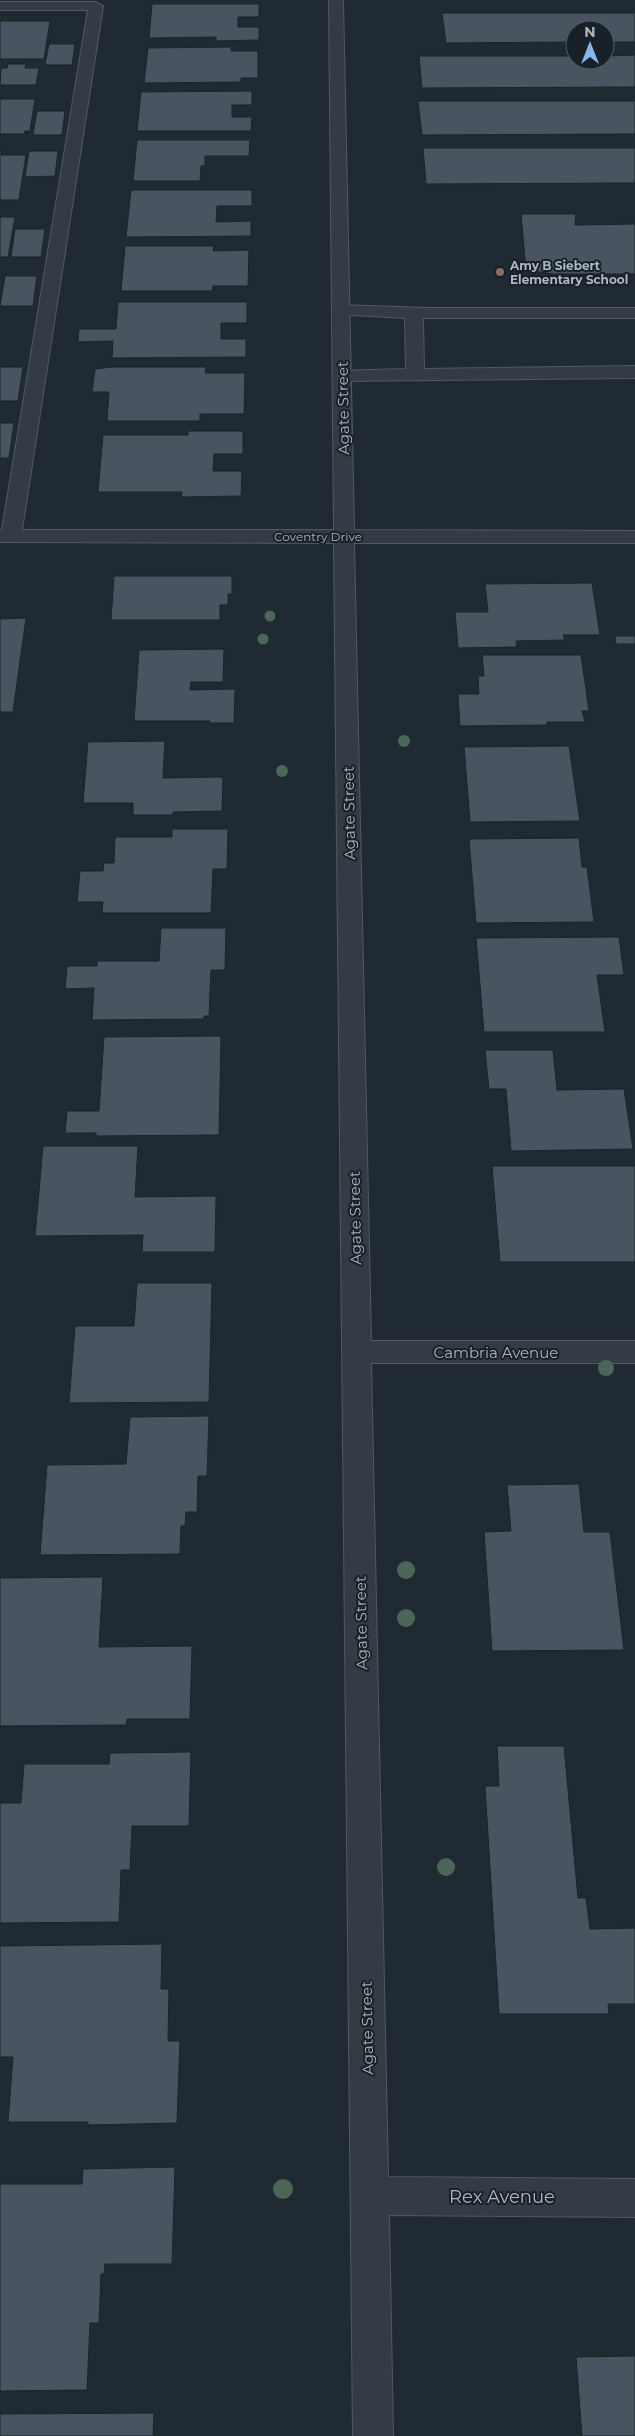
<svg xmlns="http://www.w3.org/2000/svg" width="635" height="2436" font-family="Montserrat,sans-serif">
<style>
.building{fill:#48545f;stroke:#1b232b}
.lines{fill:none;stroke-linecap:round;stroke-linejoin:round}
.lane-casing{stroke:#515a62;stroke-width:2}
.street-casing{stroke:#515a62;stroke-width:2}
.lane{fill:#333c44;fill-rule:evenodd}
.street{fill:#333c44;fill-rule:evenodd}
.tree{fill:#4b6557}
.education-dot{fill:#8d6e63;stroke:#192128;stroke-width:2}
.labels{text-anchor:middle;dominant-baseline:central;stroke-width:4;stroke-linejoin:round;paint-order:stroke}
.far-poi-label{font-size:12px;font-weight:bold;fill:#adb7c1;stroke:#192128;text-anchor:start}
.far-street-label{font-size:12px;fill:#adb7c1;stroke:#192128}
.street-label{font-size:15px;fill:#adb7c1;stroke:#192128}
.near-street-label{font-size:18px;fill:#adb7c1;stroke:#192128}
</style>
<rect width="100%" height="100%" fill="#202a33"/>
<!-- building -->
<path class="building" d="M152,4H259V17H238V27H259V40L216,41V37L149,38Z
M442,13H635V42H605V30H575V42L446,43Z
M0,21H50L44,59H0Z
M49,44H75L72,65H45Z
M231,47V51H258V78H241V82L144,83L148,48Z
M635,55V87L422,88L419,56H575V60H605V56Z
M8,64H26L25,68H39L36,85H0L1,68H7Z
M252,91V105H232V117H252L251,131H137L141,92Z
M0,99H35L30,131H25L24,134H0Z
M418,101H635V134L422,135Z
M37,111H65L62,135H33Z
M137,140H250L249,156H205V166H201L200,181H133Z
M423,148H635V183L426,184Z
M29,151H58L55,176L25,177Z
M0,152H2L1,155H26L19,200H0Z
M131,190H252V206H217L216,222L251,221V236L126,237Z
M521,214H576L575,225L635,224V274H553L526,270Z
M0,217H15L8,257H0Z
M15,229H45L41,257H11Z
M125,246H214L213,251L249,250L248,286H213L212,291H121Z
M5,276H37L33,306H0Z
M118,302H247V323H221V339H246V357L112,358L113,341L78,342L79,329H116Z
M0,367H23L18,401H0Z
M112,367H206L205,373H245L244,414H200V421H107L109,392H92L95,369Z
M0,423H14L9,458H0Z
M188,431H243V454H214L213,471H242L241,496L181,497L182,492H98L103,435H188Z
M114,576H232V594H228V605H220V620H111Z
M592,583L600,635H563L565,640L516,641L517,647L458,648L455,612H488L485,584Z
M26,618L13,712H0V619Z
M615,636H635V644H616Z
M224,649L223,682H191L190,690L235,689L234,723H209L210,721H134L139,650Z
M482,655H581L589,711H582L585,722H547V725L460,726L458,694H479L478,676H484Z
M165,741L163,778L223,777L222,811L173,812V815H133V803H83L88,742Z
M569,746L580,821L470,822L464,747Z
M172,829H228L227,869H213L211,913H102L103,902H77L80,871H103L104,863H114L115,837H172Z
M579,838L582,867H587L594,922L476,923L469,839Z
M161,928H226L225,970H211L209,1016H204V1019L92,1020L94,988L65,989L67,966H97V961H159Z
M619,937L624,975H597L605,1032H484L476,938Z
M221,1036L219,1135L96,1136V1133H65L67,1111H99L104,1037Z
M485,1050H553L557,1090L624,1089L633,1149L511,1151L506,1089H489Z
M43,1146H138L135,1197L216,1196L215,1252H142L143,1235L35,1236Z
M492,1166H635V1262H500Z
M137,1283H212L209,1402L69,1403L75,1326H134Z
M209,1416L207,1476H198L197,1512H186L185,1526H181L180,1554L40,1555L47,1465L126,1464L130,1417Z
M579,1484L584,1532H610L624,1650L492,1651L484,1532L511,1531L507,1485Z
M103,1577L99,1647L192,1646L190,1719H127L126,1725L0,1726V1578Z
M497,1746H564L578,1898H586L590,1929L635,1928V2004H608L609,2014H499L485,1786H499Z
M191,1752L189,1826H132L130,1870H121L119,1922L0,1923V1803H21L24,1764H109L110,1753Z
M162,1944L161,1989H169L168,2041H180L177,2123L88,2125V2122H8L13,2057H0V1946Z
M175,2167L172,2264H105L104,2274H101L99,2323H90L87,2390L0,2391V2184H82L83,2169Z
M635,2356V2436H582L576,2357Z
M154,2413L153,2436H0V2414Z"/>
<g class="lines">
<defs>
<path id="lane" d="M0,2H96L103,6L21,536L18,540L11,542L4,540L1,536L88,10H0Z
M341,305L427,308H635V318H423L424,369L635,366V378L342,381L335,379L333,375L335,371L406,369L405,318L335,314L332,310L335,306Z"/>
<path id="street" d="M329,0H343L354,530L635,531V543H354L371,1341H635V1363H371L388,2177L635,2179V2217L389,2215L393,2436H353L334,543L0,542V530H334Z"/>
</defs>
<!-- lane casing -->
<use href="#lane" class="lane-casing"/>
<!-- street casing -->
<use href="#street" class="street-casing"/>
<!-- lane -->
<use href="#lane" class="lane"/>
<!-- street -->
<use href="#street" class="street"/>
</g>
<!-- trees -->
<g class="tree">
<circle cx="270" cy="616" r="5.5"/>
<circle cx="263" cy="639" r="5.5"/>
<circle cx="404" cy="741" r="6"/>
<circle cx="282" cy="771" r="6"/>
<circle cx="606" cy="1368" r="8"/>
<circle cx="406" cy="1570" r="9"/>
<circle cx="406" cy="1618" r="9"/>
<circle cx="446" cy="1867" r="9"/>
<circle cx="283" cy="2189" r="10"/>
</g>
<!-- markers -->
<circle class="education-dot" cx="500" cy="272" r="5"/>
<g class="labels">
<!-- far-poi labels -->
<g class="far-poi-label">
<text x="510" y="265">Amy B Siebert<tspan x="510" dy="14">Elementary School</tspan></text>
</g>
<!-- far-street labels -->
<g class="far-street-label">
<text x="318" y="536">Coventry Drive</text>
</g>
<!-- street labels -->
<g class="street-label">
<text transform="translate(343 408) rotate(-91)">Agate Street</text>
<text transform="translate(349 813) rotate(-91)">Agate Street</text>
<text transform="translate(355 1218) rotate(-91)">Agate Street</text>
<text x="496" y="1352">Cambria Avenue</text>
<text transform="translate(361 1623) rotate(-91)">Agate Street</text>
<text transform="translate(367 2028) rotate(-91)">Agate Street</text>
</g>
<!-- near-street labels -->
<g class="near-street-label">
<text x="502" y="2197">Rex Avenue</text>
</g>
</g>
<!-- north arrow -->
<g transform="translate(590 45)"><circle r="24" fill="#192128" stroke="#545d65"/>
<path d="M0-4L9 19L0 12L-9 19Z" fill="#85b6ef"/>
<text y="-8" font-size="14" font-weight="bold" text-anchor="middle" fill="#adb7c1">N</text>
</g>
</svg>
